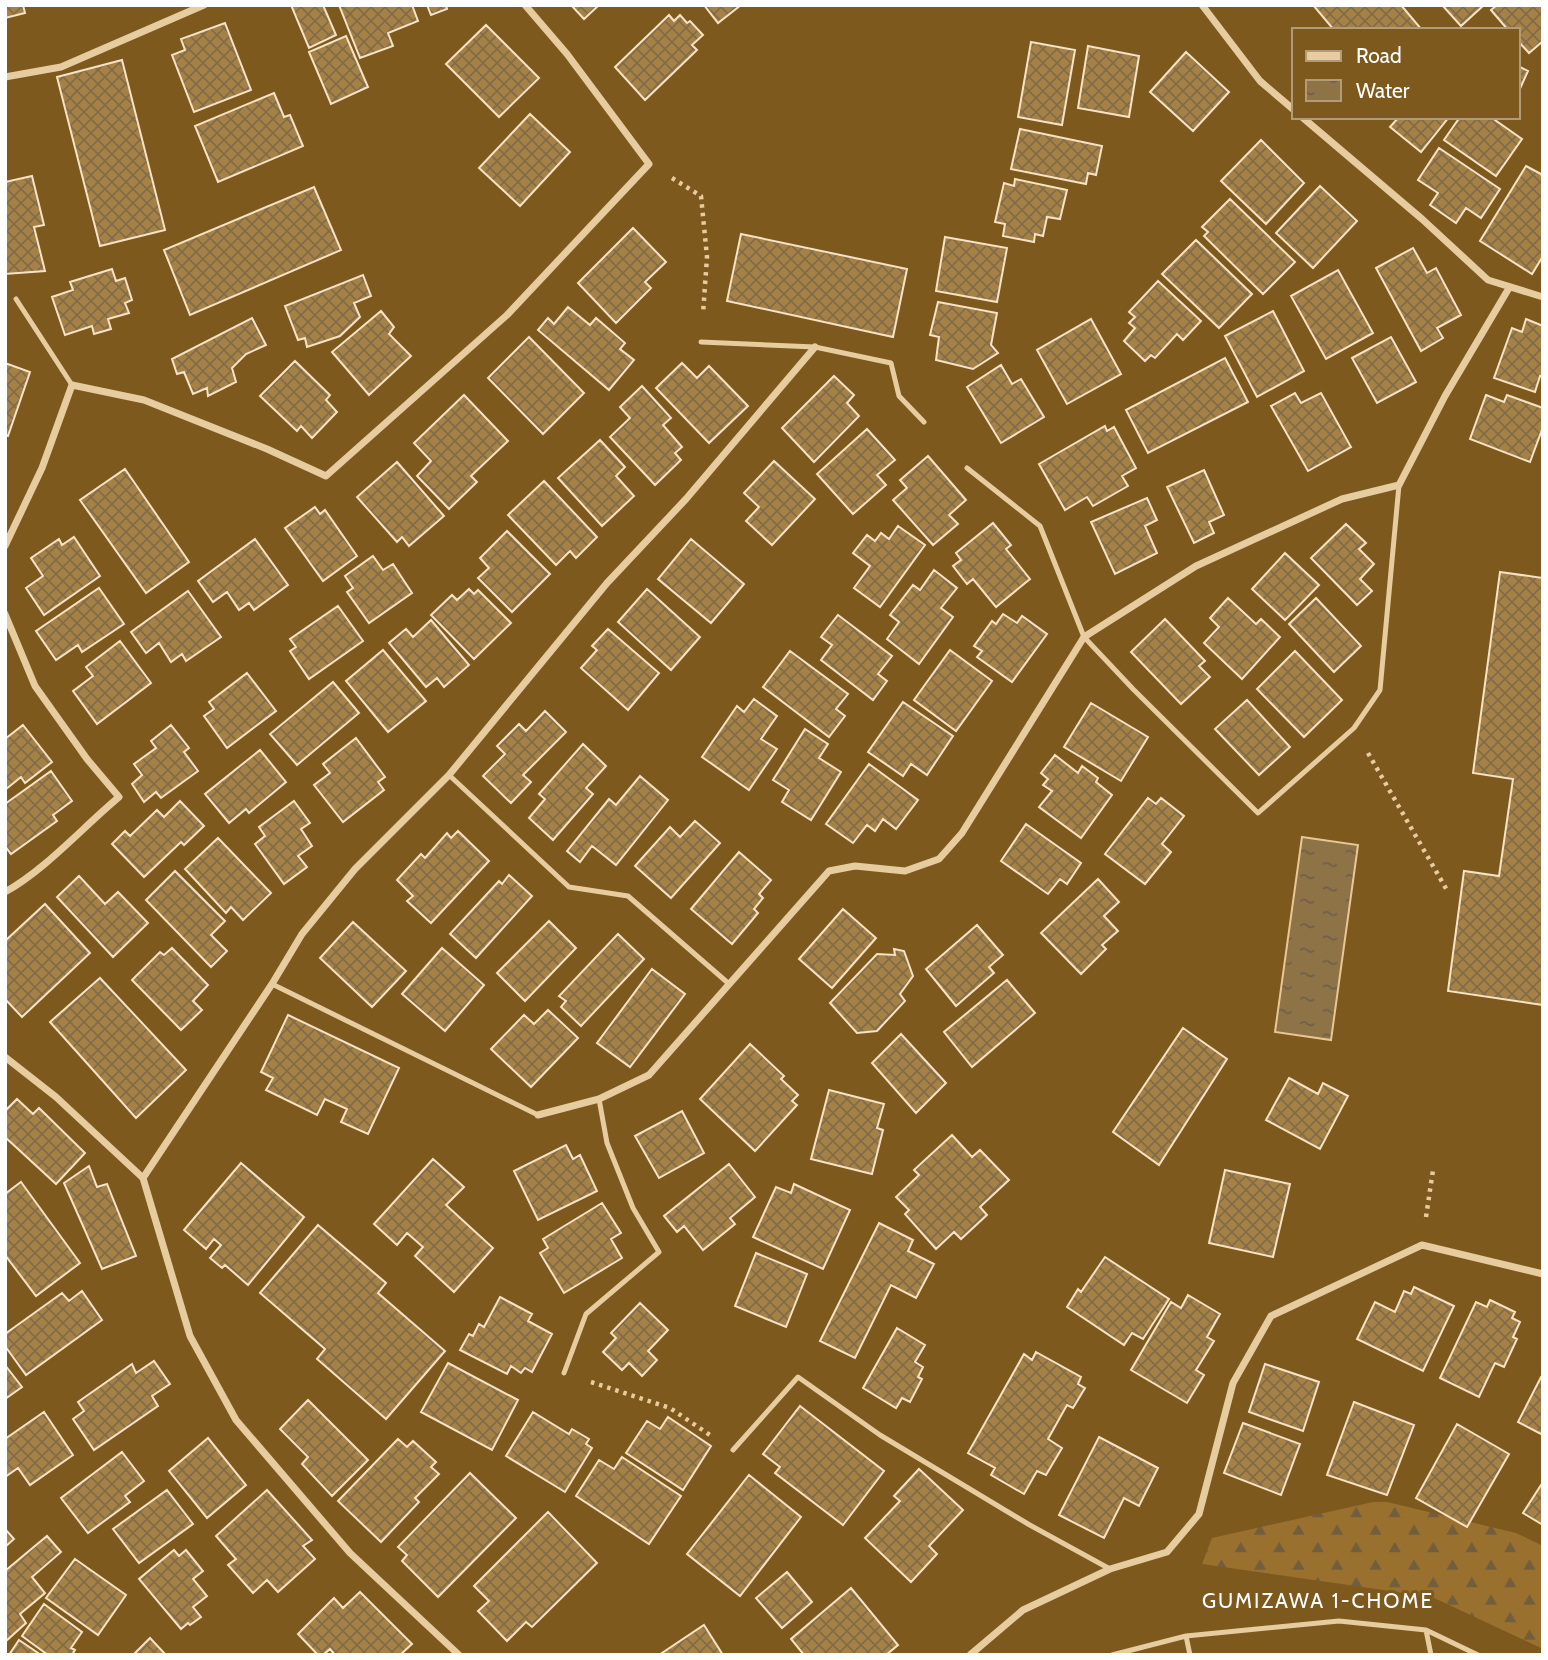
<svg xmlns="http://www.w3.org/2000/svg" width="1548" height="1660" font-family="Cabin,sans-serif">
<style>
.forest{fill:url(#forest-firs)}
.water{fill:url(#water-ripples);stroke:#e9c794;stroke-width:2}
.building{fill:url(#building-cross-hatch);stroke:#f6e2c4;stroke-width:2}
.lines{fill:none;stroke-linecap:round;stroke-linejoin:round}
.path{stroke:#e7cca0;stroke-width:4.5;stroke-dasharray:3.5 5;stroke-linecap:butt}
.lane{stroke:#e7cca0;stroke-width:5}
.street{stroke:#e7cca0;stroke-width:7}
.labels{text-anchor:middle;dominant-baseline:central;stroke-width:6;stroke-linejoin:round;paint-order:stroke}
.neighbourhood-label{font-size:21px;letter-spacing:2px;fill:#fff;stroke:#7d591e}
</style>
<defs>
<pattern id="forest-firs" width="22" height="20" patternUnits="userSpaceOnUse" patternTransform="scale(1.75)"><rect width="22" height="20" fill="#99702e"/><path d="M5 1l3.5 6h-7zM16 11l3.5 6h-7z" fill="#725e3d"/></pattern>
<pattern id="water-ripples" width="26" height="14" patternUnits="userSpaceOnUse" patternTransform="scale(1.75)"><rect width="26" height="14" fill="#8e7347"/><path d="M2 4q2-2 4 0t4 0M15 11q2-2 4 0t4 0" fill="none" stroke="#6d604a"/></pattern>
<pattern id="building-cross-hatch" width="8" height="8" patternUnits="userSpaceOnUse" patternTransform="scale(1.75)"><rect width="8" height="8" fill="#a68146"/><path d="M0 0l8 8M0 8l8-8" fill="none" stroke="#826c48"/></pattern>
</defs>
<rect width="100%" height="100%" fill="#7d591e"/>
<!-- forest -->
<path class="forest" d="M1373,1502H1387L1516,1533L1543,1546V1649L1432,1597L1202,1564L1212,1538Z"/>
<!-- water -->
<path class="water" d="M1302,837L1358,845L1331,1040L1275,1032Z"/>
<!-- building -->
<path class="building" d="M5,5H23L25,13L5,18Z
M291,5H323L336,35L309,48Z
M339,5H412L418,21L388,33L393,46L360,58Z
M427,5H446L447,9L431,15Z
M571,5H599L584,19Z
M704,5H741L718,23Z
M1313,5H1401L1422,30H1334Z
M1442,5H1484L1461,26Z
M1497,5H1543V41L1529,53L1518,41V30H1508L1491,10Z
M669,15L674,21L680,15L687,23L690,21L703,35L692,45L697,50L645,100L615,67Z
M225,23L251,90L194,112L172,55L185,50L181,39Z
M486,25L539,78L499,117L446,64Z
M346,36L368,87L331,104L309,52Z
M1031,42L1075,50L1062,125L1018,117Z
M1088,46L1139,56L1129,117L1078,108Z
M1186,52L1229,92L1193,131L1150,92Z
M122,60L165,230L100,246L57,77Z
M1518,66L1528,71L1518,93Z
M274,93L284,117L290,115L303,146L218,182L195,126Z
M530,114L570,152L520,206L479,168Z
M1399,117H1449L1421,152L1390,127Z
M1460,117H1497L1495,120L1522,139L1496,176L1444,140Z
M1020,129L1102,146L1096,175L1088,173L1086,184L1011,169Z
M1261,140L1304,183L1266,224L1221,181Z
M1439,148L1500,189L1481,218L1466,208L1456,223L1430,205L1438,193L1418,180Z
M1526,166L1541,174L1543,179V256L1532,274L1480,241Z
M32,176L44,225L34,227L45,271L5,274V182Z
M1015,179L1067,190L1060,219L1047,217L1043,236L1035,234L1034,242L1003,236L1005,224L995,222L1004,183L1014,186Z
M1320,186L1357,221L1313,268L1276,233Z
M314,187L341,250L190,315L164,250Z
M1230,199L1295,262L1263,294L1204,236L1208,232L1202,227Z
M633,228L666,262L645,282L651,288L616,323L578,283Z
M741,234L907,269L893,337L727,301Z
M945,237L1007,248L997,302L936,291Z
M1196,240L1252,294L1219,328L1162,274Z
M1413,248L1427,273L1436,268L1461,315L1437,328L1443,338L1421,351L1376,268Z
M112,269L116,281L125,278L132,300L125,303L129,313L108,319L111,329L94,334L92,326L65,335L52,297L73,290L70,282Z
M1338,270L1373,333L1326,359L1291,296Z
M363,275L371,296L354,303L360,317L340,336L307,347L305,338L298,340L285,306Z
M1158,281L1201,321L1183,340L1177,334L1155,358L1151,355L1145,361L1124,341L1135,328L1129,323L1135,317L1129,312Z
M938,302L997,313L991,345L998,353L973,369L936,360L939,337L930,335Z
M568,307L590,325L596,318L625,343L620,349L634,360L609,390L538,330L548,318L554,324Z
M381,311L394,327L389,334L411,356L369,395L332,352Z
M1273,311L1304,371L1257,397L1225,336Z
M252,318L266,345L246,354L232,368L236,382L208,396L207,388L193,394L184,372L177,374L172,359Z
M1091,319L1121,374L1067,404L1037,350Z
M1526,319L1543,326V377L1540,376L1535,392L1494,378L1512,328L1522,332Z
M529,337L584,393L543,434L488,378Z
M1391,337L1416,382L1377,403L1352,358Z
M1225,358L1248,402L1148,453L1126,410Z
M295,361L330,395L326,400L337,412L312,438L301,426L297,431L260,396Z
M5,363L30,372L8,436L5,435Z
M682,363L697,378L709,366L748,406L709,443L656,388Z
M1001,365L1012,384L1021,379L1044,417L1001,443L967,387Z
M834,376L854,395L847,403L859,416L814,462L782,428Z
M642,386L671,418L663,425L682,447L675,453L681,460L655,485L610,437L630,418L620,407Z
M1295,393L1301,403L1321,393L1351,447L1308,471L1271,406Z
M464,395L508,441L471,476L477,482L449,509L417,476L431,461L414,443Z
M1486,395L1504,402L1507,395L1543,408V427L1530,462L1470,439Z
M1105,426L1107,431L1114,427L1136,468L1122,476L1128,486L1093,506L1087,497L1065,510L1039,464Z
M867,429L895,460L877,475L886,485L853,514L817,474Z
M600,440L625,467L616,476L634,496L602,526L558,478Z
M928,456L966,500L949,515L958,524L933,545L893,500L907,488L900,480Z
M774,461L815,499L772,545L746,521L759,507L744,493Z
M397,462L444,516L409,546L402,537L397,542L357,497Z
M125,469L189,562L146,593L80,500Z
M1204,470L1224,515L1209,522L1214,533L1194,543L1167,487Z
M544,481L597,537L576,558L570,551L556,565L508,515Z
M1147,498L1157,520L1145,526L1157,553L1115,574L1091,522Z
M315,507L320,514L325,510L357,556L323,581L285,528Z
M993,523L1011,545L1006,549L1030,579L996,607L973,579L967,584L953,566L961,560L956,553Z
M1346,524L1366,543L1359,549L1374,564L1360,579L1372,591L1357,605L1311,558Z
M898,526L925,545L880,607L854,588L870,566L853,553L867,535L875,541L881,533L889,539Z
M507,531L550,574L512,612L478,578L489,568L480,558Z
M74,537L100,576L44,615L26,588L43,576L31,558L59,539L62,545Z
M255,539L288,585L254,610L249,603L239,610L227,592L213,602L198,581Z
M691,539L744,584L711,623L658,579Z
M1285,553L1319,585L1285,620L1252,589Z
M373,556L383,570L393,564L412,593L369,623L347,592L353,588L345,576Z
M934,570L957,588L941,608L953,617L919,664L887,639L899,622L890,615L913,585L920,590Z
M1500,572L1543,578V1005L1448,991L1464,871L1499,876L1513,779L1473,773Z
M99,588L124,624L82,652L78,645L56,660L36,631Z
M469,589L474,594L478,590L511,623L474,659L431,615L452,595L457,600Z
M647,589L700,637L671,670L618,622Z
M188,591L221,637L186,661L182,654L171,662L159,643L146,653L131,632Z
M1228,598L1256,624L1261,619L1280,637L1242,679L1204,643L1219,627L1210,618Z
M1316,598L1361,646L1334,672L1289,624Z
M338,606L363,641L309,679L290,651L296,647L290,639Z
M1003,614L1017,623L1022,616L1047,634L1012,682L977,657L982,651L974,646L992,621L996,624Z
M838,615L892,656L878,674L887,681L873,700L821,660L832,645L821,637Z
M1165,619L1205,661L1199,666L1210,677L1181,704L1131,652Z
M431,620L469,665L444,687L437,678L426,687L389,643L406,629L413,637Z
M608,629L659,673L628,710L581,668L597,650L592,646Z
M120,641L151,683L97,724L73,691L93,676L86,667Z
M383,650L426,701L388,732L346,681Z
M950,650L992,681L956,731L914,700Z
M790,651L848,694L836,709L845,716L829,737L763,687Z
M1295,651L1342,700L1304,737L1257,689Z
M247,673L276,711L227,748L204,716L214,709L209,702Z
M333,682L359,713L297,765L270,734Z
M754,699L777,716L761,739L777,749L749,790L702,757L737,706L744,712Z
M1247,700L1290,747L1259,775L1215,729Z
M903,702L953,736L927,775L911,764L903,776L868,752Z
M1091,703L1148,737L1121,781L1064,747Z
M545,711L566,732L523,775L531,782L511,803L483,776L505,754L497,746L519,724L526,731Z
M23,725L52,762L25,783L21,777L5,790V739Z
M171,725L189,748L184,752L198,771L161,798L156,792L144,802L132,784L142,775L134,764L156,748L151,741Z
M805,729L828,744L819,758L841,772L811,820L782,802L789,790L773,780Z
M356,738L385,777L378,782L384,790L343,822L314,785L330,773L323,764Z
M583,744L606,766L586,788L593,794L553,840L529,818L545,799L539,794Z
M260,750L286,782L249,813L246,809L229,823L205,794Z
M1055,755L1078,773L1082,766L1098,778L1096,782L1112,795L1081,838L1039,807L1052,791L1043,785L1048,779L1041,773Z
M869,764L918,800L896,829L883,819L875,831L867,825L853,843L826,824Z
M51,771L72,801L53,815L57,821L11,854L5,846V804Z
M640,776L668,800L616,865L592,846L580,862L567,851L609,799L616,805Z
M1148,798L1156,804L1161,798L1184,816L1162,844L1171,852L1145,884L1105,854Z
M180,801L204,826L184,845L181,842L144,877L112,844L125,831L130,836L157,810L164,817Z
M294,801L310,823L301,829L312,846L298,856L307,867L284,884L255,844L265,836L259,827Z
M695,821L720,843L671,898L635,866L670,827L680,837Z
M1026,824L1081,863L1067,884L1060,879L1048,894L1001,861Z
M458,831L489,861L431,923L407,901L413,896L397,880L421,854L425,858L447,833L451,838Z
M218,838L271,893L243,920L231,907L226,913L185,869Z
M739,852L771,880L759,894L763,898L754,909L758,913L732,944L691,909Z
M175,871L225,921L211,935L227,951L211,967L146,900Z
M509,875L532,896L476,958L450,934L499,881L502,884Z
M79,876L105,904L118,892L148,923L113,957L57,897Z
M1098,879L1119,902L1104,916L1118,931L1102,945L1106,949L1081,974L1041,933Z
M45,904L90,953L22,1017L5,999V941Z
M843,909L876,938L832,988L799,959Z
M549,921L576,948L525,1001L497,973Z
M353,922L406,971L372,1007L320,958Z
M977,925L1003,955L989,967L994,973L956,1006L926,969Z
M618,934L644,959L581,1026L561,1007L566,1001L559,996Z
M172,948L208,985L193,1001L202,1010L181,1030L132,980L160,952L164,955Z
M442,948L484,985L445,1031L402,994Z
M894,949L904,951L913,976L900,994L905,1001L877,1031L857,1033L830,1003L877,954L895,955Z
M652,969L685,994L630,1067L597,1043Z
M100,978L186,1070L136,1118L50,1022Z
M1007,980L1035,1013L972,1067L944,1032Z
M548,1010L578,1038L531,1087L491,1049L524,1015L534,1024Z
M288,1015L399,1068L368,1134L341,1122L347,1109L325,1099L317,1115L266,1090L273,1078L261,1072Z
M1183,1028L1227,1059L1159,1165L1113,1132Z
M901,1034L946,1083L916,1113L872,1063Z
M750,1044L784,1076L781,1079L798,1095L792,1101L797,1105L755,1151L700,1099Z
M1289,1078L1318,1094L1323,1083L1348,1096L1320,1149L1266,1120Z
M829,1090L884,1104L877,1128L883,1130L872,1174L811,1159Z
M17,1099L33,1114L39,1108L85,1153L56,1184L5,1137V1111Z
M682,1111L704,1153L659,1178L635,1136Z
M952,1135L972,1157L980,1150L1009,1180L980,1207L987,1215L961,1239L954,1232L936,1249L905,1214L909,1210L896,1197L919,1175L914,1170Z
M566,1145L573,1159L580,1155L597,1191L538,1220L514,1171Z
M433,1159L464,1187L446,1205L493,1248L454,1292L415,1256L423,1247L407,1233L397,1245L374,1224Z
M241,1163L304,1217L248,1285L225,1265L222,1268L210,1258L221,1245L214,1239L206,1249L184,1230Z
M729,1164L755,1197L730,1218L735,1224L703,1250L684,1226L677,1232L664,1216Z
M89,1166L97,1187L107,1184L136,1256L102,1269L64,1183Z
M1225,1170L1290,1184L1273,1257L1209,1243Z
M21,1182L80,1263L36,1296L5,1255V1194Z
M794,1184L850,1210L823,1269L753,1237L776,1187L791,1193Z
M602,1203L621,1233L611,1239L622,1258L564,1293L540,1253L548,1248L543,1239Z
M879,1223L913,1240L908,1251L934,1264L916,1298L891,1285L855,1358L820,1341Z
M318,1225L386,1283L378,1293L445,1351L386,1419L317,1359L325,1349L260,1293Z
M756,1253L807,1274L786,1327L735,1306Z
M1105,1257L1169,1299L1143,1339L1132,1333L1124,1345L1067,1307L1078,1289L1081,1292Z
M1414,1287L1454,1306L1423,1371L1357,1339L1375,1302L1395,1312L1404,1291L1411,1294Z
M82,1291L102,1320L26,1375L5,1346V1334L62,1293L69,1301Z
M1188,1295L1220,1314L1207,1337L1214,1341L1196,1370L1204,1375L1187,1403L1131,1370L1171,1302L1181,1308Z
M500,1297L532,1314L528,1321L552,1334L532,1372L525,1368L521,1373L511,1366L507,1374L460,1350L469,1334L473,1336L479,1324L484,1327Z
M1490,1300L1515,1312L1512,1318L1520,1322L1513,1337L1517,1339L1504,1367L1495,1363L1479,1397L1440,1378L1476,1302L1487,1307Z
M640,1303L668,1330L648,1351L657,1360L642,1376L629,1363L622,1370L603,1352L616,1338L611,1333Z
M897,1328L925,1345L915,1362L923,1367L918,1377L922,1379L910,1402L902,1398L896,1408L863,1388Z
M1036,1352L1081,1377L1078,1384L1085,1388L1073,1408L1067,1405L1048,1439L1062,1448L1046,1475L1037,1471L1024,1494L991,1475L995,1468L968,1453L1024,1354L1032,1360Z
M154,1361L170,1384L152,1396L158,1406L94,1450L73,1419L84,1411L78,1402L132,1364L136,1373Z
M448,1363L518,1400L492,1450L421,1412Z
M1265,1364L1319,1382L1303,1431L1249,1412Z
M5,1365L22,1387L5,1399Z
M1541,1377L1543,1378V1435L1518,1422Z
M308,1400L368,1460L332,1496L302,1464L308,1457L280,1429Z
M1354,1402L1414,1425L1387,1495L1327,1475Z
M800,1406L884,1471L843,1525L775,1473L780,1467L763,1454Z
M44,1412L73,1455L30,1485L18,1468L5,1477V1439Z
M533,1412L569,1434L572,1429L589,1439L586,1444L592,1448L565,1492L506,1456Z
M668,1417L711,1446L683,1490L626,1453L647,1421L660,1429Z
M1243,1423L1300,1444L1281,1495L1224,1473Z
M1457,1424L1509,1454L1467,1527L1416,1498Z
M1099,1437L1158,1468L1139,1506L1124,1498L1104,1538L1059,1515Z
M208,1438L246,1485L207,1518L169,1471Z
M398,1439L407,1447L413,1441L436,1462L431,1467L439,1474L415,1498L419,1502L381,1542L338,1501Z
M122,1452L144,1481L125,1496L130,1502L88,1533L61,1498Z
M622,1457L681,1496L649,1544L576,1496L599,1460L614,1469Z
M919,1469L963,1510L929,1546L937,1554L911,1582L865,1538L900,1501L894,1496Z
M470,1473L516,1518L438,1597L402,1561L407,1555L398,1547Z
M749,1475L801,1517L740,1596L687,1554Z
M1543,1482V1525L1523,1513Z
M167,1490L193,1524L139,1563L113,1529Z
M267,1490L312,1540L303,1546L315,1559L278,1592L267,1580L253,1593L228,1565L236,1559L216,1536Z
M548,1512L597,1563L532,1627L526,1622L507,1641L478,1611L489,1601L474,1586Z
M5,1529L14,1539L5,1547Z
M47,1536L61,1552L32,1577L45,1593L20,1614L26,1623L5,1642V1571Z
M174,1550L179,1556L186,1550L203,1571L193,1579L207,1596L193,1607L201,1617L190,1625L188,1623L181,1629L139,1579Z
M75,1559L126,1595L98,1635L46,1598Z
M787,1572L812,1602L782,1628L756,1598Z
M851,1588L898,1645L886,1655H804L791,1639Z
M360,1592L412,1644L400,1655H335L330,1649L323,1655H318L298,1634L334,1598L343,1608Z
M44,1604L82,1632L71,1648L75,1650L72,1655H48L22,1636Z
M704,1625L723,1655H659Z
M150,1638L166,1655H133Z
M19,1640L41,1655H9Z"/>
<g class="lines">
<!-- path -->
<path class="path" d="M672,178L701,196L707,257L703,314
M1368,753L1448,892
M1426,1217L1433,1170
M591,1382L670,1408L710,1435"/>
<!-- lane -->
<path class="lane" d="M16,299L72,385
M701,342L815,347L891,363L899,396L924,422
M967,468L1040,526L1084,637L1133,689L1258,813L1354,728L1380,690L1399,485
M449,775L569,887L628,896L728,983
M272,984L538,1115
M564,1373L586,1314L659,1252L633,1208L607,1143L599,1099
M733,1450L798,1377L880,1435L1028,1524L1110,1569
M1426,1630L1431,1655
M1186,1636L1190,1655
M1112,1655L1186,1636L1339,1621L1426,1630L1478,1655"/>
<!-- street -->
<path class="street" d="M1202,5L1260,81L1294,110
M5,77L61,67L204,5
M1302,117L1422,219L1488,280L1543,297
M5,546L42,468L72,385L144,400L267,449L326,476L507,315L649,164L567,54L525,5
M5,614L35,686L87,759L119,797C83,827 45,870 5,892
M5,1057L56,1097L143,1178L190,1336L236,1420L350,1553L459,1655
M538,1115L599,1099L649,1075L829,871L855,866L905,871L939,859L962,833L1084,637L1196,566L1342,499L1399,485L1445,396L1509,288
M143,1178L272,984L302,934L355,869L449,775L607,583L686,499L815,347
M970,1655L1023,1610L1110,1569L1167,1552L1199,1514L1233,1383L1271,1316L1422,1245L1543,1274"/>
</g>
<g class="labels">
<!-- neighbourhood labels -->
<g class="neighbourhood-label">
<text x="1318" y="1600">GUMIZAWA 1-CHOME</text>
</g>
</g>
<!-- border -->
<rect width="1548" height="1660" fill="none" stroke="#ffffff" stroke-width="14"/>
<!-- legend -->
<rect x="1292" y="28" width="228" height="91" fill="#7d591e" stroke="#b19b78" stroke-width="2"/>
<rect x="1306" y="51" width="35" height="10" fill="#e7cca0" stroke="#b19b78" stroke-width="2"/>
<text x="1356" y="63" font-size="21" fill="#ffffff">Road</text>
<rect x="1306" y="80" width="35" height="21" fill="url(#water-ripples)" stroke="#b19b78" stroke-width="2"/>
<text x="1356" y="98" font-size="21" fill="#ffffff">Water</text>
</svg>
